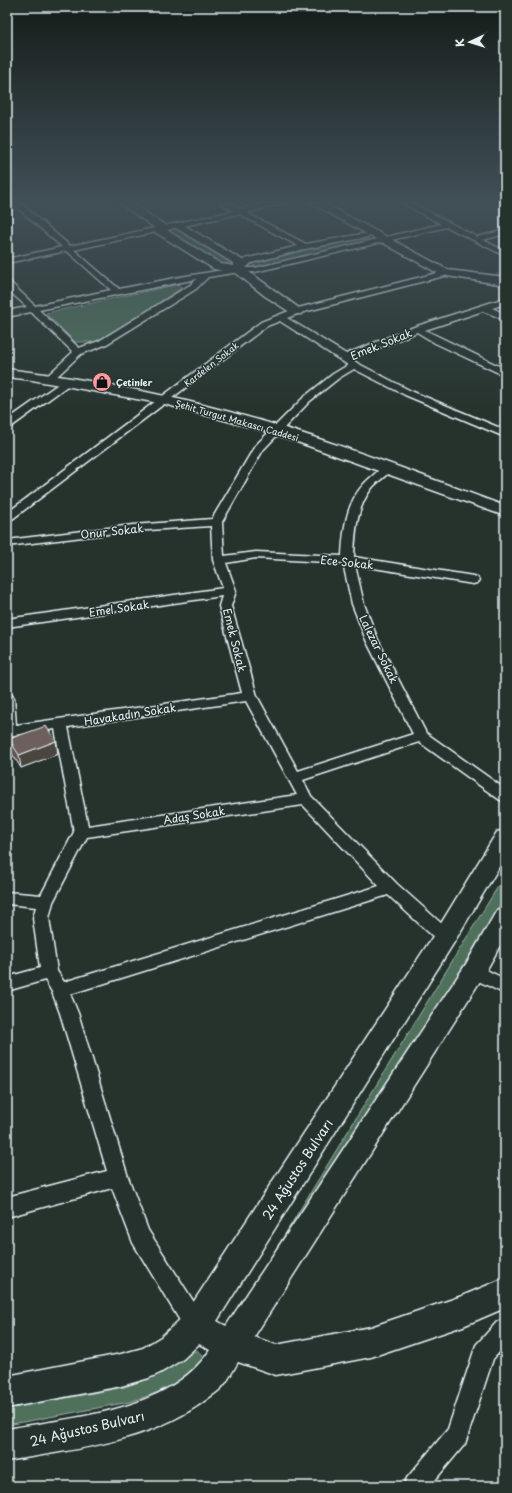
<svg xmlns="http://www.w3.org/2000/svg" width="512" height="1493" font-family="'Playpen Sans',sans-serif">
<style>
.green{fill:#4f715c;stroke:#9cb1aa}
.lines{fill:none;stroke-linecap:round;stroke-linejoin:round}
.street-casing{stroke:#e8f1f8;stroke-width:3}
.secondary-casing{stroke:#e8f1f8;stroke-width:3}
.street{fill:#26332d;fill-rule:evenodd}
.secondary{fill:#26332d;fill-rule:evenodd}
.wall{fill:#5e534f;stroke:#e8f1f8}
.shaded-wall{fill:#4c4440;stroke:#e8f1f8}
.building{fill:#6d615c;stroke:#e8f1f8}
.labels{text-anchor:middle;dominant-baseline:central;stroke-width:3;stroke-linejoin:round;paint-order:stroke}
.far-street-label{font-size:9px;fill:#e8f1f8;stroke:#26332d}
.far-poi-label{font-size:9px;font-weight:bold;fill:#e8f1f8;stroke:#26332d;text-anchor:start}
.street-label{font-size:11px;fill:#e8f1f8;stroke:#26332d}
.near-street-label{font-size:13px;fill:#e8f1f8;stroke:#26332d}
</style>
<rect width="100%" height="100%" fill="#26332d"/>
<filter id="ink" filterUnits="userSpaceOnUse"><feTurbulence type="fractalNoise" baseFrequency=".025" numOctaves="2"/><feDisplacementMap in="SourceGraphic" scale="8" xChannelSelector="R" yChannelSelector="G"/><feConvolveMatrix kernelMatrix="1 2 1 2 8 2 1 2 1" color-interpolation-filters="sRGB"/></filter>
<g filter="url(#ink)">
<!-- green -->
<path class="green" d="M173,229H179L233,262L222,265L168,233V230Z
M361,237H366L371,241L263,267H255L250,263L251,262Z
M180,284L183,287L98,342H75L46,313Z
M505,875V896L246,1329L233,1319Z
M197,1350L206,1362L169,1388L148,1396L129,1402L7,1425V1409L125,1387L151,1377Z"/>
<g class="lines">
<defs>
<path id="street" d="M12,203H20L70,246L234,211L220,203H229L241,209L270,203H284L247,213L306,244L368,233L372,235L368,237L305,249L251,263L246,268H255L441,224L402,203H412L477,237L505,230V234L483,240L505,251V256L447,227L255,272H239L208,277L196,289L105,345L81,354L52,381H46L44,379L46,377L73,352L31,312L7,317V311L27,307L7,289V282H10L35,306L111,290L67,251L7,263V259L62,247ZM239,214L298,246L245,259L236,268L180,277L119,289L74,250ZM197,279L190,285L99,341L79,348L39,310Z
M445,271H448V275L300,313L287,318L346,354L414,327L505,298V304L492,308L505,314V320L483,311L425,330L505,369V376L435,343L417,332L352,359L357,363L411,391L505,430V437L405,395L354,369L339,378L310,401L263,450L222,522L224,556L256,552L342,556C343,532 346,504 363,485C369,478 377,472 384,466L388,465L393,468C387,476 377,481 371,489C356,509 355,534 354,557L473,576L477,577L479,580L477,583L473,584L355,565L364,604L378,640L426,733L505,789V801L500,800L419,742L303,780L311,796L397,884L451,932L453,937L451,942L445,944L439,942L388,895L70,994L78,1013L128,1177L148,1230L204,1318L207,1326L204,1334L196,1337L188,1334L133,1243L112,1188L7,1217V1197L107,1171L60,1013L52,992L45,980L7,991V977L40,968L33,918L36,907L7,904V892L41,895L74,832L55,729L14,735L7,738V694L12,695L14,698L16,725L242,693L219,606L222,596L7,627V619L223,588L213,560L211,526L133,531L7,546V540L133,525L212,519L255,446L304,397L333,374L348,365L280,321L267,326L11,520L7,521V513L261,322L294,309ZM256,558L343,563L352,604L366,640L413,734L298,771L257,696L231,606L236,591L226,563ZM246,701L297,795L88,826L68,727ZM303,805L379,886L64,982L57,971L49,918L53,902L87,837Z
M67,379L70,380L72,382L70,384L11,427L7,428V420L64,380Z
M474,964L505,979V994L468,976L466,971L468,966Z
M505,1319V1346L493,1359L465,1444L430,1486H403L407,1478L448,1429L476,1345L497,1322Z"/>
<path id="secondary" d="M119,203H131L168,227L169,229L168,231L221,264L234,266L233,263L173,226L178,223L182,224L244,261L246,263L245,269L303,311L301,314H293L265,296L236,273L214,269L155,232L154,230L155,228Z
M311,203H324L448,270L505,277V285L441,275Z
M7,369C99,380 194,400 282,427C357,450 431,479 505,506V516L272,433L164,404L32,380L7,377Z
M505,830V857L453,944L217,1321L226,1326L466,964L497,910L505,907V937L482,978L254,1337L276,1345L371,1327L462,1296L505,1278V1308L463,1326L371,1357L276,1375L238,1362C233,1370 229,1379 223,1386C219,1391 212,1395 207,1399C150,1442 75,1449 7,1461V1429C74,1417 169,1412 210,1350L199,1344L183,1359L160,1373L149,1378L121,1386L7,1408V1376L121,1354L143,1348L161,1337L185,1315L437,930L497,832Z"/>
</defs>
<!-- street casing -->
<use href="#street" class="street-casing"/>
<!-- secondary casing -->
<use href="#secondary" class="secondary-casing"/>
<!-- street -->
<use href="#street" class="street"/>
<!-- secondary -->
<use href="#secondary" class="secondary"/>
</g>
<!-- wall -->
<path class="wall" d="M9,739L56,741L58,754L21,768L11,752Z"/>
<!-- shaded-wall -->
<path class="shaded-wall" d="M56,741L58,754L21,768L19,755Z"/>
<!-- building -->
<path class="building" d="M46,726L56,741L19,755L9,739Z"/>
</g>
<!-- sky -->
<linearGradient id="sky" x2="0" y2="1"><stop stop-color="#151c19"/><stop offset="0.49" stop-color="#415057"/><stop offset="1" stop-color="#415057" stop-opacity="0"/></linearGradient>
<rect width="512" height="412" fill="url(#sky)"/>
<!-- icons -->
<defs>
<symbol id="shop-disc" viewBox="-11 -11 22 22"><circle r="9.5" fill="#ff9aa2" stroke="#26332d"/><path d="M-5-2.5h2.3a2.7 3.5 0 0 1 5.4 0H5L5.5 6h-11ZM-1.5-2.5h3a1.5 2.3 0 0 0-3 0Z" fill="#111"/></symbol>
</defs>
<g fill-rule="evenodd">
<use href="#shop-disc" x="91" y="371" width="22" height="22"/>
</g>
<g class="labels">
<!-- far-street labels -->
<g class="far-street-label">
<text transform="translate(211 364) rotate(-38)">Kardelen Sokak</text>
<text transform="translate(237 420) rotate(16)">Şehit Turgut Makascı Caddesi</text>
</g>
<!-- far-poi labels -->
<g class="far-poi-label">
<text x="116" y="382">Çetinler</text>
</g>
<!-- street labels -->
<g class="street-label">
<text transform="translate(381 344) rotate(-22)">Emek Sokak</text>
<text transform="translate(112 531) rotate(-6)">Onur Sokak</text>
<text transform="translate(347 562) rotate(6)">Ece Sokak</text>
<text transform="translate(119 608) rotate(-8)">Emel Sokak</text>
<text transform="translate(235 640) rotate(76)">Emek Sokak</text>
<text transform="translate(379 649) rotate(64)">Lalezar Sokak</text>
<text transform="translate(130 714) rotate(-9)">Havakadın Sokak</text>
<text transform="translate(194 815) rotate(-9)">Adaş Sokak</text>
</g>
<!-- near-street labels -->
<g class="near-street-label">
<text transform="translate(297 1169) rotate(-57)">24 Ağustos Bulvarı</text>
<text transform="translate(87 1428) rotate(-13)">24 Ağustos Bulvarı</text>
</g>
</g>
<!-- margin -->
<rect width="512" height="1493" fill="none" stroke="#26332d" stroke-width="24"/>
<rect x="12" y="12" width="488" height="1469" fill="none" stroke="#e8f1f8" stroke-width="1.5" filter="url(#ink)"/>
<!-- north arrow -->
<g transform="translate(470 42) rotate(266)" stroke="#26332d" stroke-width="3" paint-order="stroke">
<path d="M0-3L7 15L0 10L-7 15Z" fill="#e8f1f8"/>
<text y="-6" font-size="11" font-weight="bold" text-anchor="middle" fill="#e8f1f8">K</text>
</g>
</svg>
